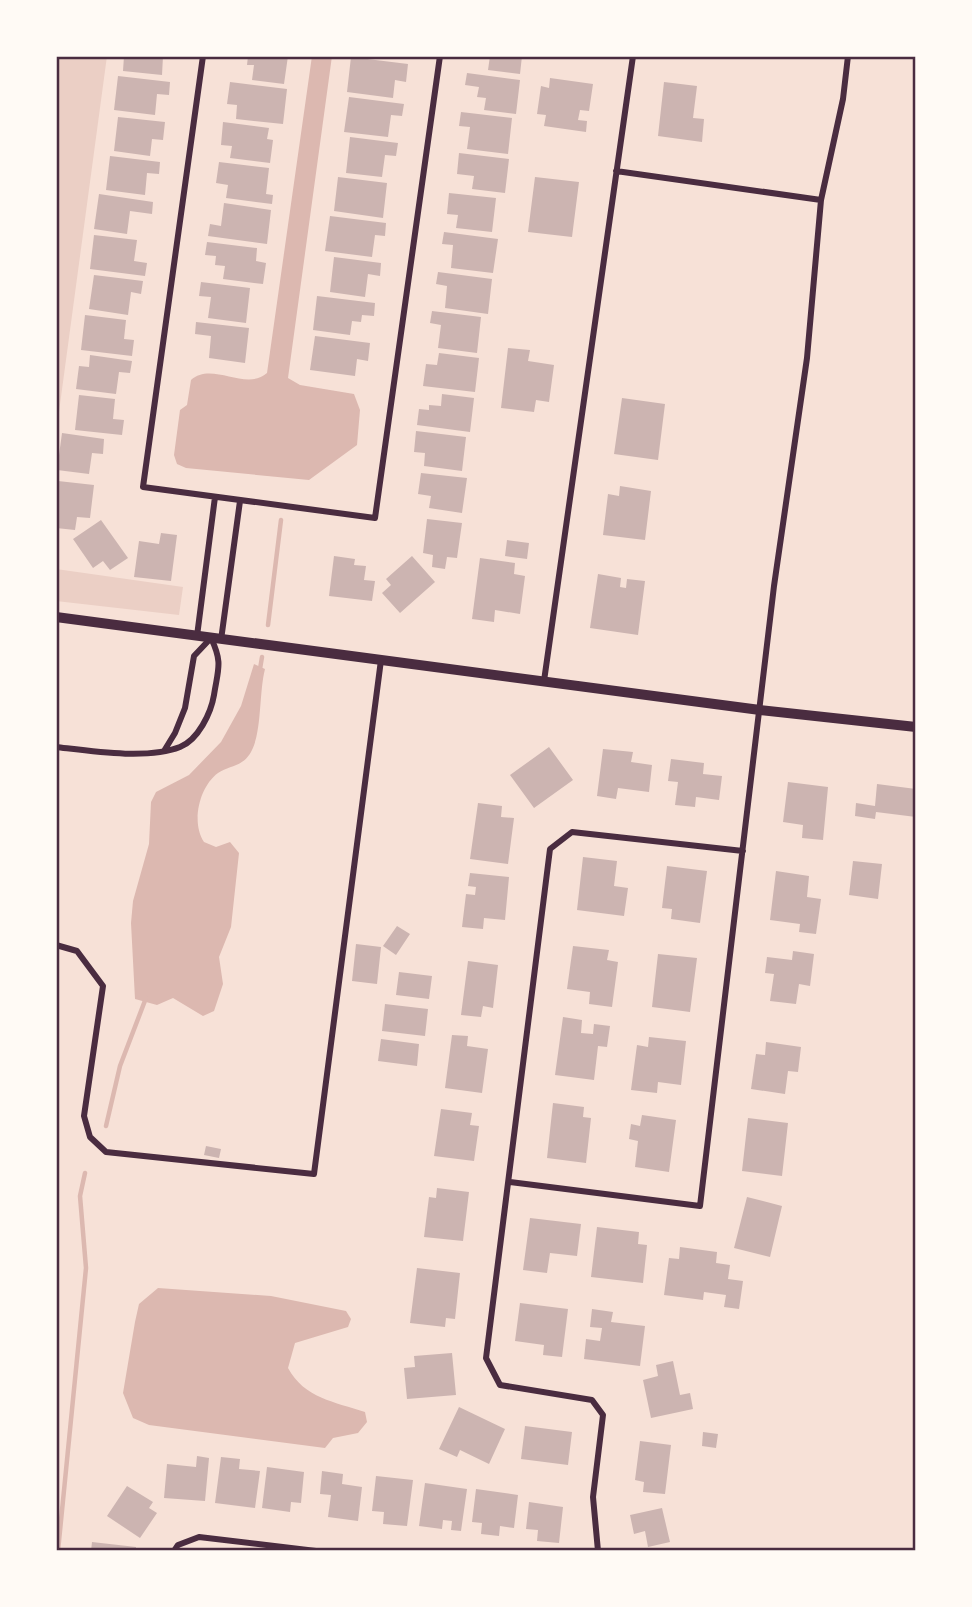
<svg xmlns="http://www.w3.org/2000/svg" width="972" height="1607" font-family="Montserrat,sans-serif">
<style>
.green{fill:#ebcfc5}
.water{fill:#dcb8b0}
.lines{fill:none;stroke-linecap:round;stroke-linejoin:round}
.stream{stroke:#dcb8b0;stroke-width:4.5}
.building{fill:#ccb4b1}
.minor{stroke:#4a2c40;stroke-width:6}
.secondary{stroke:#4a2c40;stroke-width:10}
.neatline{fill:none;stroke:#4a2c40;stroke-width:2.5}
</style>
<rect width="100%" height="100%" fill="#f7e1d7"/>
<!-- green -->
<path class="green" d="M56,56H107L56,434Z
M56,569L183,587L179,615L56,601Z"/>
<!-- water -->
<path class="water" d="M312,56H332L288,378L300,385L354,394L360,410L357,445L309,480L186,468L177,464L174,455L180,410L187,405L191,380C212,361 246,392 267,373Z
M254,664L265,669C259,692 262,730 252,750C244,767 230,765 218,773C199,787 191,823 204,842L216,847L230,842L239,853L231,927L219,957L223,984L214,1011L203,1016L173,998L157,1005L135,999L131,923L133,901L149,844L151,802L156,792L189,775L221,742L241,706Z
M158,1288L271,1296L346,1311L351,1319L348,1327L295,1343L288,1368C304,1398 335,1402 365,1412L367,1422L358,1433L333,1438L325,1448L149,1425L133,1418L123,1393L135,1322L139,1304Z"/>
<g class="lines">
<!-- stream -->
<path class="stream" d="M268,625L281,520
M260,669L262,657
M106,1126L120,1066L146,998
M58,1551L86,1268L80,1196L85,1173"/>
</g>
<!-- building -->
<path class="building" d="M124,56H163L162,75L123,71Z
M248,56H288L284,84L252,80L254,65H247Z
M490,56H522L520,74L488,70Z
M351,57L408,64L406,82L395,80L393,98L347,92Z
M467,73L520,80L516,114L484,110L486,98L477,97L479,87L465,85Z
M118,76L170,82L169,95L157,94L155,115L114,110Z
M550,78L593,84L589,111L580,110L578,120L587,121L586,132L544,126L546,115L537,114L541,86L549,88Z
M230,82L287,89L283,124L236,119L237,105L227,104Z
M664,82L697,86L693,118L704,119L702,142L658,136Z
M349,97L404,104L402,116L391,115L388,137L344,132Z
M461,112L512,118L508,154L467,149L470,127L459,126Z
M118,117L165,122L163,140L152,139L150,156L114,151Z
M223,122L269,128L267,139L273,140L270,163L230,158L232,146L221,145Z
M350,137L398,143L396,156L385,155L382,177L346,173Z
M459,153L509,159L505,193L472,189L474,176L457,174Z
M110,156L160,162L159,174L147,173L145,195L106,190Z
M219,162L269,168L266,194L273,195L272,204L226,198L228,185L216,183Z
M338,177L387,183L383,218L334,211Z
M535,177L579,182L572,237L528,232Z
M449,193L496,198L492,232L456,228L458,215L447,214Z
M99,194L153,202L152,214L130,211L127,234L94,229Z
M224,203L271,210L267,244L208,236L210,224L221,226Z
M330,216L386,223L385,236L375,235L372,257L325,251Z
M444,232L498,239L493,273L451,268L453,245L442,244Z
M94,235L137,240L134,261L147,263L145,276L90,269Z
M207,242L257,248L256,261L266,263L263,284L223,279L225,266L215,265L216,256L205,255Z
M334,257L381,263L380,276L368,274L365,297L330,292Z
M438,272L492,279L488,314L445,308L447,286L436,284Z
M94,275L143,281L141,294L131,292L128,315L89,309Z
M201,282L250,288L246,323L208,318L211,297L199,296Z
M317,296L375,303L374,316L362,315L361,322L352,321L350,335L313,330Z
M432,311L481,317L477,353L438,348L441,325L430,323Z
M85,315L126,320L124,339L134,340L132,356L81,350Z
M196,322L249,328L245,363L209,358L211,336L195,334Z
M315,336L370,343L368,361L357,359L355,376L310,370Z
M508,348L530,350L528,361L554,365L549,402L536,400L534,412L501,408Z
M439,353L479,358L475,392L423,386L426,364L437,365Z
M90,355L132,361L130,373L119,372L116,394L76,389L79,366L89,367Z
M442,394L474,398L470,432L417,425L419,409L429,410V405L441,406Z
M79,395L115,399L113,419L124,420L122,435L75,430Z
M622,398L665,404L658,460L614,454Z
M416,431L466,437L462,471L424,466L425,453L414,452Z
M62,433L104,439L103,454L92,453L89,474L57,470Z
M421,473L467,478L462,513L429,508L431,496L418,494Z
M58,481L94,485L90,518L77,517L75,530L56,528Z
M620,486L651,491L645,540L603,535L608,494L619,496Z
M427,519L462,523L457,558L447,557L445,569L432,567L433,555L423,553Z
M101,520L128,558L110,570L103,561L93,568L73,539Z
M161,533L177,535L171,581L134,577L139,541L159,544Z
M507,540L529,543L527,559L505,556Z
M334,556L355,559L354,565L366,566L364,580L375,581L372,601L329,596Z
M412,556L435,582L400,613L382,593L391,585L386,579Z
M480,558L515,563L514,574L525,576L520,614L495,610L494,622L472,619Z
M598,574L621,578L620,587L626,588L627,579L645,581L638,635L590,628Z
M549,747L573,780L534,808L510,775Z
M603,749L633,752L631,762L652,765L649,792L618,788L616,799L597,796Z
M671,759L704,763L703,774L722,776L719,800L696,797L695,807L675,805L678,782L668,781Z
M788,782L828,787L823,840L802,838L803,825L783,822Z
M877,784L916,789V817L876,812L875,819L855,816L856,803L875,806Z
M478,803L502,806L501,817L514,818L508,864L470,859Z
M583,857L617,861L614,886L628,888L624,916L577,910Z
M853,861L882,864L878,899L849,895Z
M667,866L707,871L700,923L671,919L672,909L662,908Z
M776,871L809,876L807,897L821,899L816,934L799,932L800,924L770,920Z
M470,873L509,877L505,920L484,918L483,929L462,927L466,894L475,895L476,887L468,886Z
M397,926L410,934L396,955L383,946Z
M356,944L381,947L377,984L352,981Z
M573,946L609,950L607,960L618,962L612,1007L589,1004L590,992L567,989Z
M793,951L814,954L810,986L799,984L796,1004L770,1001L774,974L765,973L767,957L792,960Z
M658,954L697,958L690,1012L652,1007Z
M468,961L498,965L493,1008L483,1006L481,1017L461,1015Z
M399,972L432,976L429,999L396,995Z
M385,1004L428,1009L425,1036L382,1031Z
M563,1017L582,1020L581,1033L593,1034L594,1024L610,1026L607,1047L598,1046L594,1080L555,1075Z
M452,1035L468,1036L467,1046L488,1049L482,1093L445,1088Z
M649,1037L686,1041L681,1085L658,1082L657,1093L631,1090L637,1045L648,1047Z
M381,1039L419,1044L417,1066L378,1061Z
M766,1042L801,1047L798,1072L788,1071L785,1094L751,1089L756,1054L765,1055Z
M553,1103L584,1107L583,1117L591,1118L586,1163L547,1158Z
M441,1109L472,1113L470,1125L479,1126L474,1161L434,1156Z
M642,1115L676,1120L669,1172L635,1167L638,1141L629,1139L631,1124L640,1126Z
M748,1118L788,1123L782,1176L742,1171Z
M206,1146L221,1149L219,1158L204,1155Z
M437,1188L469,1192L463,1241L424,1237L429,1197L436,1198Z
M747,1197L782,1206L770,1257L734,1248Z
M530,1218L581,1224L577,1256L550,1253L547,1273L523,1270Z
M597,1227L639,1232L638,1244L647,1245L643,1283L591,1277Z
M680,1247L717,1252L716,1263L730,1265L728,1279L743,1281L739,1309L724,1307L726,1295L704,1292L703,1300L664,1295L669,1258L679,1259Z
M417,1268L460,1273L455,1319L446,1318L445,1327L410,1323Z
M520,1303L568,1309L562,1357L543,1355L544,1345L515,1341Z
M592,1309L613,1312L611,1322L645,1326L640,1366L584,1359L586,1339L600,1341L602,1328L590,1327Z
M452,1353L456,1395L407,1399L404,1368L415,1367L414,1356Z
M673,1361L680,1395L690,1393L693,1409L651,1418L643,1380L658,1376L656,1365Z
M459,1407L505,1429L489,1464L460,1450L457,1457L439,1449Z
M525,1426L572,1432L568,1465L521,1459Z
M703,1432L718,1434L716,1448L702,1446Z
M640,1441L671,1445L665,1494L643,1492L644,1482L635,1480Z
M197,1456L209,1458L205,1501L164,1498L167,1464L196,1467Z
M221,1457L240,1459L239,1469L260,1471L255,1508L215,1503Z
M267,1467L304,1472L301,1503L291,1502L290,1512L262,1508Z
M322,1471L343,1474L342,1484L362,1487L358,1521L328,1517L331,1495L320,1494Z
M376,1476L413,1480L407,1526L383,1524L384,1512L372,1511Z
M425,1483L467,1489L461,1531L451,1530L452,1521L443,1520L442,1529L419,1526Z
M127,1486L153,1502L149,1508L157,1513L140,1538L107,1516Z
M476,1489L518,1495L514,1528L500,1526L499,1536L481,1534L482,1523L472,1522Z
M529,1502L563,1507L559,1543L537,1541L538,1530L526,1529Z
M662,1508L670,1542L648,1547L645,1531L634,1534L630,1515Z
M92,1542L136,1547V1551H91Z"/>
<g class="lines">
<!-- minor -->
<path class="minor" d="M203,56L143,487L375,518L440,56
M616,171L821,200
M197,636L215,497
M221,640L240,501
M544,681L633,56
M56,747C90,751 147,760 180,747C198,740 211,713 214,695C218,669 223,663 211,638L194,656L185,708L175,733L164,751
M56,945L77,951L103,986L84,1116L90,1137L106,1152L314,1174L381,660
M510,1182L700,1206L774,586L807,358L821,200L843,99L848,56
M174,1551L178,1545L199,1537L316,1551
M598,1551L593,1497L603,1415L592,1400L500,1385L486,1358L550,849L572,832L743,851"/>
<!-- secondary -->
<path class="secondary" d="M56,617L760,710L916,727"/>
</g>
<!-- border -->
<rect width="972" height="1607" fill="none" stroke="#fffaf5" stroke-width="116"/>
<rect x="58" y="58" width="856" height="1491" class="neatline"/>
</svg>
